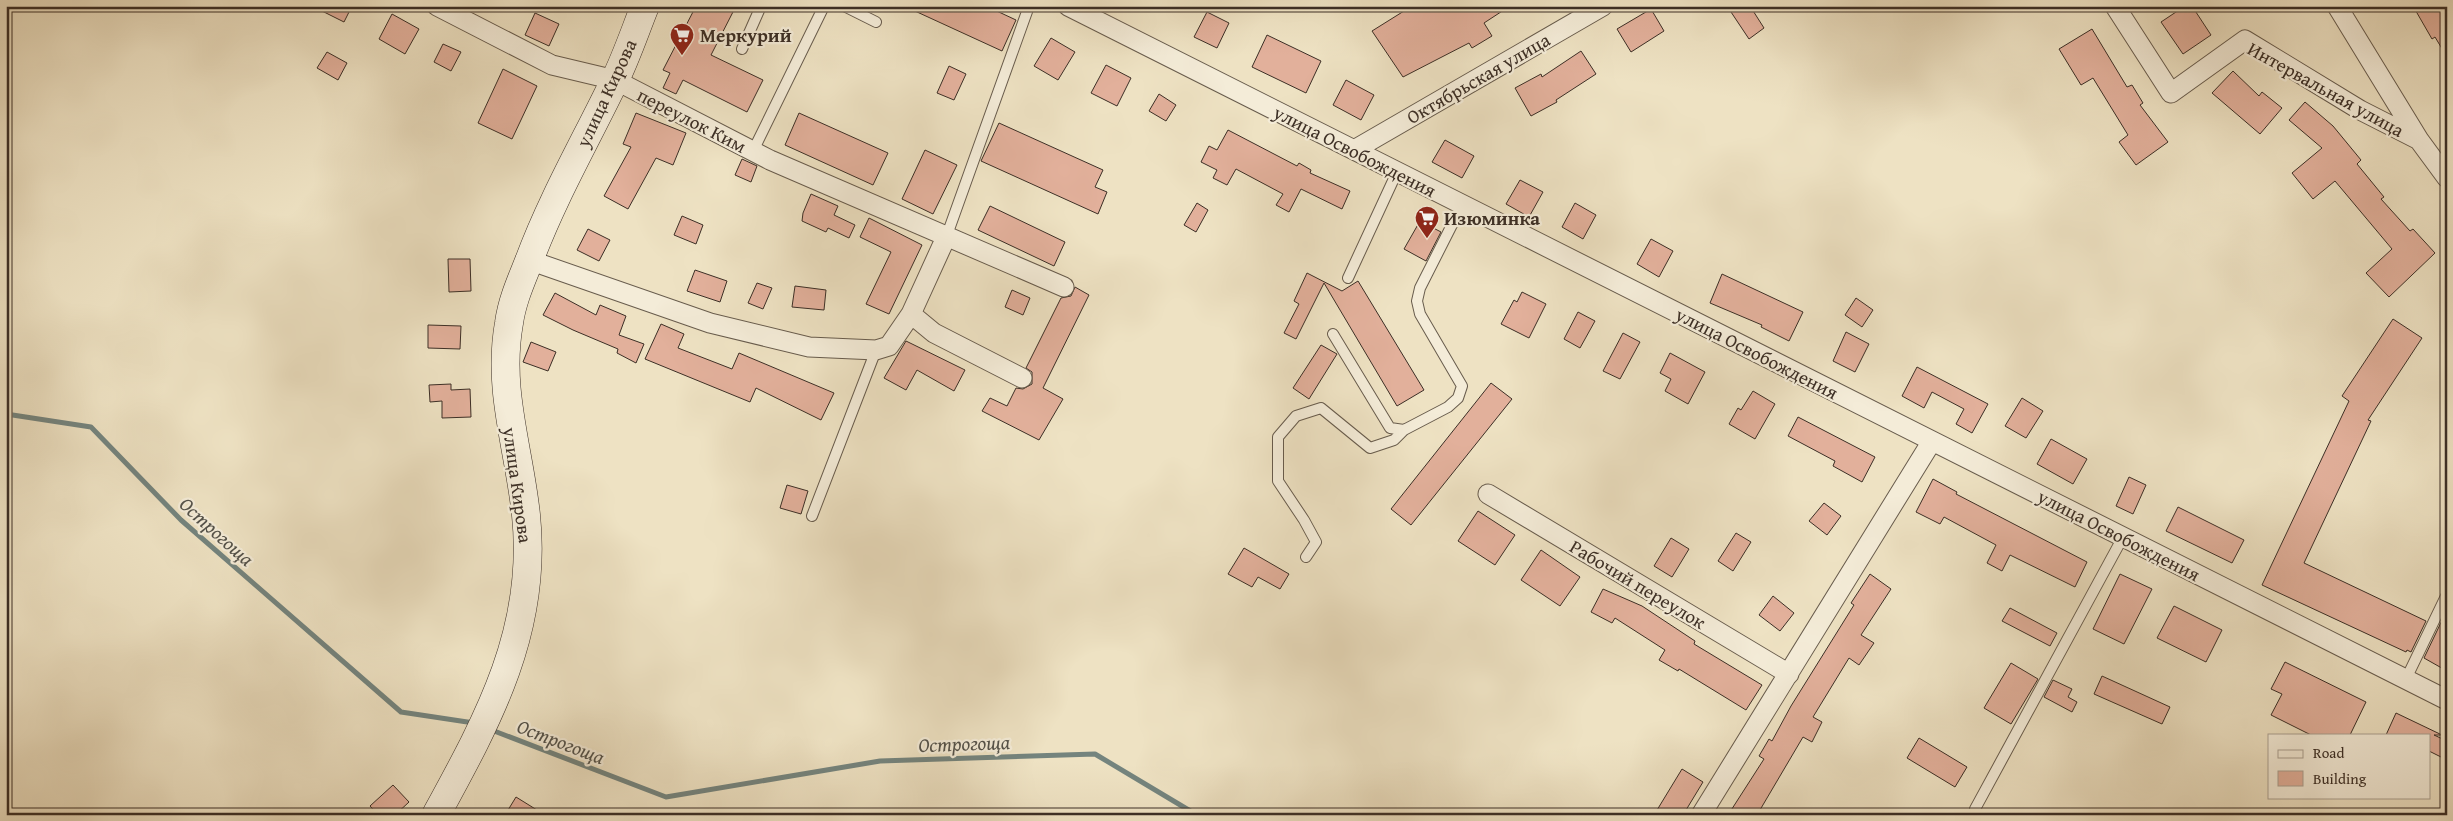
<svg xmlns="http://www.w3.org/2000/svg" width="2453" height="821" font-family="'Gentium Book Plus',serif">
<style>
.lines{fill:none;stroke-linecap:round;stroke-linejoin:round}
.stream{stroke:#74847e;stroke-width:5}
.building{fill:#e2b09b;stroke:#3c2f26}
.service-casing{stroke:#685c4d;stroke-width:12}
.minor-casing{stroke:#685c4d;stroke-width:21}
.secondary-casing{stroke:#3c2f26;stroke-width:29}
.service{stroke:#f4ecd8;stroke-width:10}
.minor{stroke:#f4ecd8;stroke-width:19}
.secondary{stroke:#f4ecd8;stroke-width:28}
.labels{text-anchor:middle;dominant-baseline:central;stroke-width:4.5;stroke-linejoin:round;paint-order:stroke}
.poi-label{font-size:19px;font-weight:bold;fill:#3c2f26;stroke:#f4ecd8;text-anchor:start}
.street-label{font-size:19px;fill:#3c2f26;stroke:#f4ecd8}
.water-label{font-size:20px;font-style:italic;fill:#54524a;stroke:#f4ecd8}
</style>
<rect width="100%" height="100%" fill="#eee2c3"/>
<filter id="stains"><feTurbulence type="fractalNoise" baseFrequency=".004" numOctaves="4"/><feColorMatrix values="0 0 0 0 .2 0 0 0 0 .09 0 0 0 0 .02 0 0 0 .5 -.17"/></filter>
<radialGradient id="worn" r=".72"><stop offset=".6" stop-color="#630" stop-opacity="0"/><stop offset="1" stop-color="#630" stop-opacity=".3"/></radialGradient>
<g class="lines">
<!-- stream -->
<path class="stream" d="M6,414L91,427L181,520L401,712L474,723
M489,729L666,797L880,761L1095,754L1197,815"/>
</g>
<!-- building -->
<path class="building" d="M312,6H352L344,22Z
M696,6H736L711,55L763,80L747,112L683,80L676,94L663,88L670,73L663,70Z
M904,6H986L1016,20L1002,51Z
M1401,6H1510L1484,23L1492,36L1472,48L1469,43L1403,77L1372,31L1404,11Z
M1727,6H1750L1764,28L1749,39Z
M2185,6H2192L2211,35L2183,54L2161,22Z
M2413,6H2447V57L2435,37L2432,39Z
M1651,9L1664,31L1631,52L1617,29Z
M1207,12L1229,23L1217,48L1194,37Z
M535,13L559,24L549,46L525,35Z
M392,14L419,29L405,54L379,39Z
M2092,29L2127,87L2132,85L2143,103L2140,105L2168,142L2136,165L2119,142L2128,135L2093,78L2081,85L2059,49Z
M1267,35L1321,61L1306,93L1252,67Z
M1051,38L1075,52L1058,80L1034,66Z
M443,44L461,52L451,71L434,62Z
M1581,51L1596,74L1556,100L1557,102L1531,116L1515,88L1541,74L1542,77Z
M327,52L347,63L338,80L317,68Z
M1106,65L1131,78L1117,106L1091,93Z
M949,66L966,74L954,100L937,93Z
M503,69L537,86L512,139L478,123Z
M2233,71L2259,96L2262,92L2282,108L2260,134L2212,93Z
M1346,80L1374,95L1361,120L1333,105Z
M1159,94L1176,105L1166,121L1149,111Z
M2305,102L2333,126L2361,160L2357,164L2384,197L2381,199L2410,231L2413,229L2435,253L2389,297L2366,273L2392,249L2335,181L2313,199L2292,173L2322,148L2289,120Z
M636,113L686,133L673,165L656,158L628,209L604,196L631,147L623,144Z
M799,113L888,153L873,185L785,145Z
M999,123L1103,170L1095,187L1107,192L1098,214L981,161Z
M1228,130L1297,166L1299,163L1311,170L1310,173L1350,191L1342,209L1301,189L1289,212L1276,205L1283,194L1236,169L1227,185L1213,178L1217,170L1201,162L1209,146L1217,150Z
M1445,140L1474,156L1462,178L1432,162Z
M925,150L957,165L933,214L902,199Z
M742,159L757,166L751,182L735,175Z
M1520,180L1543,192L1529,217L1506,204Z
M811,194L838,206L834,215L855,225L849,238L828,228L826,232L802,221L803,213Z
M1197,203L1208,210L1196,232L1184,225Z
M1575,203L1596,215L1583,239L1562,227Z
M990,206L1065,242L1054,266L978,230Z
M682,216L703,225L696,244L674,235Z
M869,218L922,245L889,314L866,304L891,252L860,237Z
M1420,221L1441,232L1426,261L1404,249Z
M588,229L610,240L599,261L577,250Z
M1651,239L1673,251L1659,277L1637,264Z
M448,259H470L471,291L449,292Z
M695,270L727,281L720,302L687,291Z
M1307,273L1342,291L1358,281L1424,390L1397,406L1324,283L1296,339L1284,333L1299,304L1294,301Z
M1722,274L1803,312L1789,341L1761,327L1762,325L1710,303Z
M757,283L772,288L763,309L748,303Z
M795,286L826,290L824,310L792,307Z
M1075,287L1089,295L1043,388L1063,399L1039,440L982,411L990,398L1007,406L1016,388L1023,389L1032,384V372L1026,368L1061,298L1071,296Z
M1012,290L1030,298L1023,315L1005,307Z
M1522,292L1546,304L1529,338L1501,324L1514,300L1517,302Z
M555,293L596,315L600,305L626,316L619,335L644,344L636,363L617,353L618,349L573,330L543,315Z
M1856,298L1873,310L1862,327L1845,315Z
M1578,312L1595,321L1580,348L1564,339Z
M2393,319L2422,338L2368,420L2371,421L2304,563L2426,621L2411,652L2407,650L2406,652L2262,585L2349,401L2342,396Z
M661,324L684,334L678,348L732,369L739,353L834,393L821,420L756,388L750,402L645,359Z
M428,325L461,326L460,349L428,348Z
M1846,332L1869,344L1855,372L1833,361Z
M1623,333L1640,342L1620,379L1603,371Z
M906,341L965,370L954,391L917,370L906,390L884,378Z
M531,342L556,352L548,371L523,362Z
M1321,345L1337,354L1309,399L1293,388Z
M1670,353L1705,372L1688,404L1665,391L1671,379L1660,373Z
M1917,367L1988,404L1972,433L1956,424L1964,409L1932,392L1924,408L1902,396Z
M1491,383L1512,399L1411,525L1391,509Z
M451,384V390L470,389L471,417L442,418V401L430,402L429,385Z
M1753,391L1775,404L1755,439L1729,424L1738,408L1741,410Z
M2022,398L2043,411L2026,438L2005,426Z
M1798,417L1875,457L1862,482L1833,466L1835,461L1788,436Z
M2051,439L2087,459L2073,484L2037,464Z
M2129,477L2146,485L2133,514L2116,506Z
M1933,479L1957,492L1956,494L2087,562L2075,587L2010,555L2002,571L1987,563L1996,545L1944,517L1940,524L1916,512Z
M787,485L808,491L801,514L780,508Z
M1824,503L1841,516L1827,535L1809,521Z
M2178,507L2244,540L2232,563L2166,531Z
M1478,511L1515,535L1495,565L1458,541Z
M1736,533L1751,542L1733,571L1718,561Z
M1671,538L1689,549L1672,577L1654,566Z
M1244,548L1289,574L1280,589L1258,577L1252,587L1228,574Z
M1541,550L1580,577L1560,606L1521,580Z
M1870,574L1891,589L1861,635L1874,643L1859,665L1849,658L1813,717L1822,722L1812,742L1803,737L1757,815H1728L1764,759L1759,756L1769,739L1772,741L1791,706L1854,605L1851,603Z
M2120,574L2152,589L2124,644L2093,629Z
M1603,589L1642,606L1695,641L1694,644L1762,685L1746,710L1679,669L1678,671L1659,660L1665,650L1615,618L1612,623L1591,612Z
M1773,596L1794,613L1780,631L1759,615Z
M2174,606L2222,630L2206,662L2157,638Z
M2010,608L2057,633L2050,646L2002,621Z
M2447,610V671L2424,658Z
M2285,662L2366,702L2350,735H2311L2271,715L2282,694L2271,689Z
M2011,663L2038,679L2011,724L1984,708Z
M2102,676L2170,707L2162,724L2094,694Z
M2053,680L2072,689L2068,697L2077,702L2072,712L2044,697Z
M2396,713L2442,735H2434L2447,741V760L2429,751V735H2386Z
M1919,738L1967,767L1955,787L1907,758Z
M1682,769L1703,782L1683,815H1654Z
M393,785L409,802L395,815H378L370,806Z
M516,797L545,815H505Z"/>
<g class="lines">
<defs>
<path id="service" d="M844,6L876,22
M742,49L761,6
M753,151L824,6
M947,235L1029,6
M1348,278L1397,172
M1333,334L1390,428L1404,430L1448,407L1458,398L1462,386L1420,314L1417,301L1420,288L1462,205
M812,516L876,350
M1306,557L1316,542L1304,520L1278,481V437L1296,416L1321,408L1370,448L1394,440L1404,430
M2406,679L2447,594
M1975,809L2123,537"/>
<path id="minor" d="M437,6L552,65L615,80L770,160L1064,287
M1068,6L2447,700
M2115,6L2171,93L2245,40L2360,110L2419,140
M2337,6L2419,140L2447,178
M1354,150L1603,6
M529,260L710,323L809,347L876,350L889,346L911,314L947,235
M911,314L934,333L1022,378
M1488,494L1789,674
M1701,815L1932,441"/>
<path id="secondary" d="M436,815C489,718 538,629 526,515C519,448 497,390 509,323C512,301 521,281 529,261C552,199 585,142 614,82C626,58 635,31 645,6"/>
</defs>
<!-- service casing -->
<use href="#service" class="service-casing"/>
<!-- minor casing -->
<use href="#minor" class="minor-casing"/>
<!-- secondary casing -->
<use href="#secondary" class="secondary-casing"/>
<!-- service -->
<use href="#service" class="service"/>
<!-- minor -->
<use href="#minor" class="minor"/>
<!-- secondary -->
<use href="#secondary" class="secondary"/>
</g>
<!-- icons -->
<defs>
<symbol id="supermarket-pin" viewBox="-11 -11 22 30"><path d="M0 17L-7.5 6A9.5 9.5 0 1 1 7.5 6Z" fill="#8f2418" stroke="#f4ecd8"/><path d="M-6-5.5h2.5l.6 2H6L4.5 2H-2.5L-4.4-4H-6ZM-1.5 3.2a1.3 1.3 0 1 0 .1 0ZM3 3.2a1.3 1.3 0 1 0 .1 0Z" fill="#fff"/></symbol>
</defs>
<g fill-rule="evenodd">
<use href="#supermarket-pin" x="668" y="21" width="28" height="38"/>
<use href="#supermarket-pin" x="1413" y="204" width="28" height="38"/>
</g>
<g class="labels">
<!-- poi labels -->
<g class="poi-label">
<text x="700" y="35">Меркурий</text>
<text x="1444" y="218">Изюминка</text>
</g>
<!-- street labels -->
<g class="street-label">
<text transform="translate(1478 78) rotate(-30)">Октябрьская улица</text>
<text transform="translate(2326 89) rotate(29)">Интервальная улица</text>
<text transform="translate(606 93) rotate(-65)">улица Кирова</text>
<text transform="translate(692 120) rotate(27)">переулок Ким</text>
<text transform="translate(1355 151) rotate(27)">улица Освобождения</text>
<text transform="translate(1757 353) rotate(27)">улица Освобождения</text>
<text transform="translate(518 485) rotate(82)">улица Кирова</text>
<text transform="translate(2119 535) rotate(27)">улица Освобождения</text>
<text transform="translate(1638 584) rotate(31)">Рабочий переулок</text>
</g>
<!-- water labels -->
<g class="water-label">
<text transform="translate(217 531) rotate(42)">Острогоща</text>
<text transform="translate(561 741) rotate(21)">Острогоща</text>
<text transform="translate(964 743) rotate(-2)">Острогоща</text>
</g>
</g>
<!-- margin -->
<rect width="2453" height="821" fill="none" stroke="#eee2c3" stroke-width="25"/>
<rect x="8" y="8" width="2438" height="806" fill="none" stroke="#3c2f26" stroke-width="2.5"/>
<rect x="12" y="12" width="2428" height="796" fill="none" stroke="#3c2f26"/>
<!-- legend -->
<rect x="2268" y="734" width="162" height="65" fill="#f4ecd8" stroke="#aaa091"/>
<rect x="2278" y="750" width="25" height="8" fill="#f4ecd8" stroke="#aaa091"/>
<text x="2313" y="758" font-size="15" fill="#3c2f26">Road</text>
<rect x="2278" y="771" width="25" height="15" fill="#e2b09b" stroke="#aaa091"/>
<text x="2313" y="784" font-size="15" fill="#3c2f26">Building</text>
<rect width="100%" height="100%" filter="url(#stains)"/>
<rect width="100%" height="100%" fill="url(#worn)"/>
</svg>
